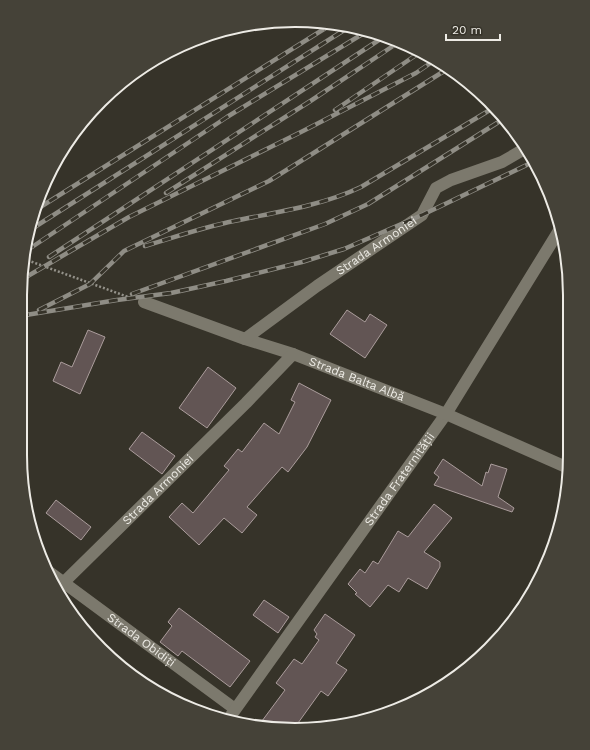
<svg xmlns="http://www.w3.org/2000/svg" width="590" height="750" font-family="'Work Sans',sans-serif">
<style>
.building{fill:#625554;stroke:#ab9d9c}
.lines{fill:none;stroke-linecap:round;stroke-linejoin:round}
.path{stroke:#94928a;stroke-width:2.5;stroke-dasharray:2 2;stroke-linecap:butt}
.minor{stroke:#7c796d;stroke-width:12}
.tertiary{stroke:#7c796d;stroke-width:12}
.rail-casing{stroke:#8f8d85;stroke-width:4.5}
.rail{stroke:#363329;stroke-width:3;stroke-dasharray:9;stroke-linecap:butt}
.labels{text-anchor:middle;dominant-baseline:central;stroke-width:4;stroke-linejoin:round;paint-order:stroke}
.street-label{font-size:12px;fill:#edebe5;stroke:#363329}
.rim{fill:none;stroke:#edebe5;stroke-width:2}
</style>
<rect width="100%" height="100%" fill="#363329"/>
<!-- building -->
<path class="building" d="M347,310L365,322L370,314L387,325L365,358L330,334Z
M88,330L105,337L80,394L53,381L61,362L72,367Z
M208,367L236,388L207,428L179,408Z
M299,383L331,400L307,447L288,472L282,467L247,507L257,515L242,533L224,518L199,545L169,517L182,503L193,513L229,470L224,466L238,449L242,452L264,423L279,434L295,402L291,400Z
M142,432L175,456L162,474L129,449Z
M443,459L482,486L486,472L488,473L491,464L507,469L498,497L514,508L512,512L434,485L439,477L434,473Z
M56,500L91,527L81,540L46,513Z
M434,504L452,518L424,552L440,562V567L427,589L408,578L399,592L388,585L370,607L355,594L357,593L348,584L360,569L365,573L373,561L378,564L398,531L408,537Z
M264,600L289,617L278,633L253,615Z
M179,608L250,661L230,687L182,651L178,656L160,642L172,626L168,622Z
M325,614L355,635L336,663L347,670L328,696L321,691L293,730L259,725L285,690L276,683L294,659L302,664L319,640L315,637L317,634L314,630Z"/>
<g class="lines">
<!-- path -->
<path class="path" d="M24,259L131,298"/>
<!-- minor -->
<g class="minor">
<path d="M144,302L245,339L293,354"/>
<path id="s1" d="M245,339L317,286L422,215L436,188L451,180L502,162L526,148"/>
<path id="s2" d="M48,571L235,709"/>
<path id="s3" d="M227,721L446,414L560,229"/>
</g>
<!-- tertiary -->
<path class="tertiary" id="s4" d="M56,590L246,403L293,354L446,414L566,467"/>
<defs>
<path id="rail" d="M335,110L422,51
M166,193L312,100L399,42
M34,211L332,24
M30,230L349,27
M145,246C175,237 204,227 234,221C277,212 321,206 361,187L495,107
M26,251L227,117L369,30
M49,257L385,36
M21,280L129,217L303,131L416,73L435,60
M132,294L325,224L368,204L505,118
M39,310L90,284L124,251L269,181L449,68
M20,316L117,300L171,293L226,281L302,262L344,249L422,215L535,161"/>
</defs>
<!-- rail casing -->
<use href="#rail" class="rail-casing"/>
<!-- rail -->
<use href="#rail" class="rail"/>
</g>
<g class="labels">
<!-- street labels -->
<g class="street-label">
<text stroke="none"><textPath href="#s1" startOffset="161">Strada Armoniei</textPath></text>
<text stroke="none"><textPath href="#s4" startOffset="403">Strada Balta Albă</textPath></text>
<text stroke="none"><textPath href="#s3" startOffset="297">Strada Fraternității</textPath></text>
<text stroke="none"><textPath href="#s4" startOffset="143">Strada Armoniei</textPath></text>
<text stroke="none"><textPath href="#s2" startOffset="116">Strada Obidiți</textPath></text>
</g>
</g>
<!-- crop -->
<path d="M0 0H590V750H0ZM295 27H295A268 268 0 0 1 563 295V455A268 268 0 0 1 295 723H295A268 268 0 0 1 27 455V295A268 268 0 0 1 295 27Z" fill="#454238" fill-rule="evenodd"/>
<path class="rim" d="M295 27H295A268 268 0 0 1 563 295V455A268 268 0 0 1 295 723H295A268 268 0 0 1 27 455V295A268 268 0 0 1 295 27Z"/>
<!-- scale -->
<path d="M446 34v6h54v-6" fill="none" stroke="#edebe5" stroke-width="2"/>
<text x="452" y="34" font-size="12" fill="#edebe5" stroke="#363329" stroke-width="3" paint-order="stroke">20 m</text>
</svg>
